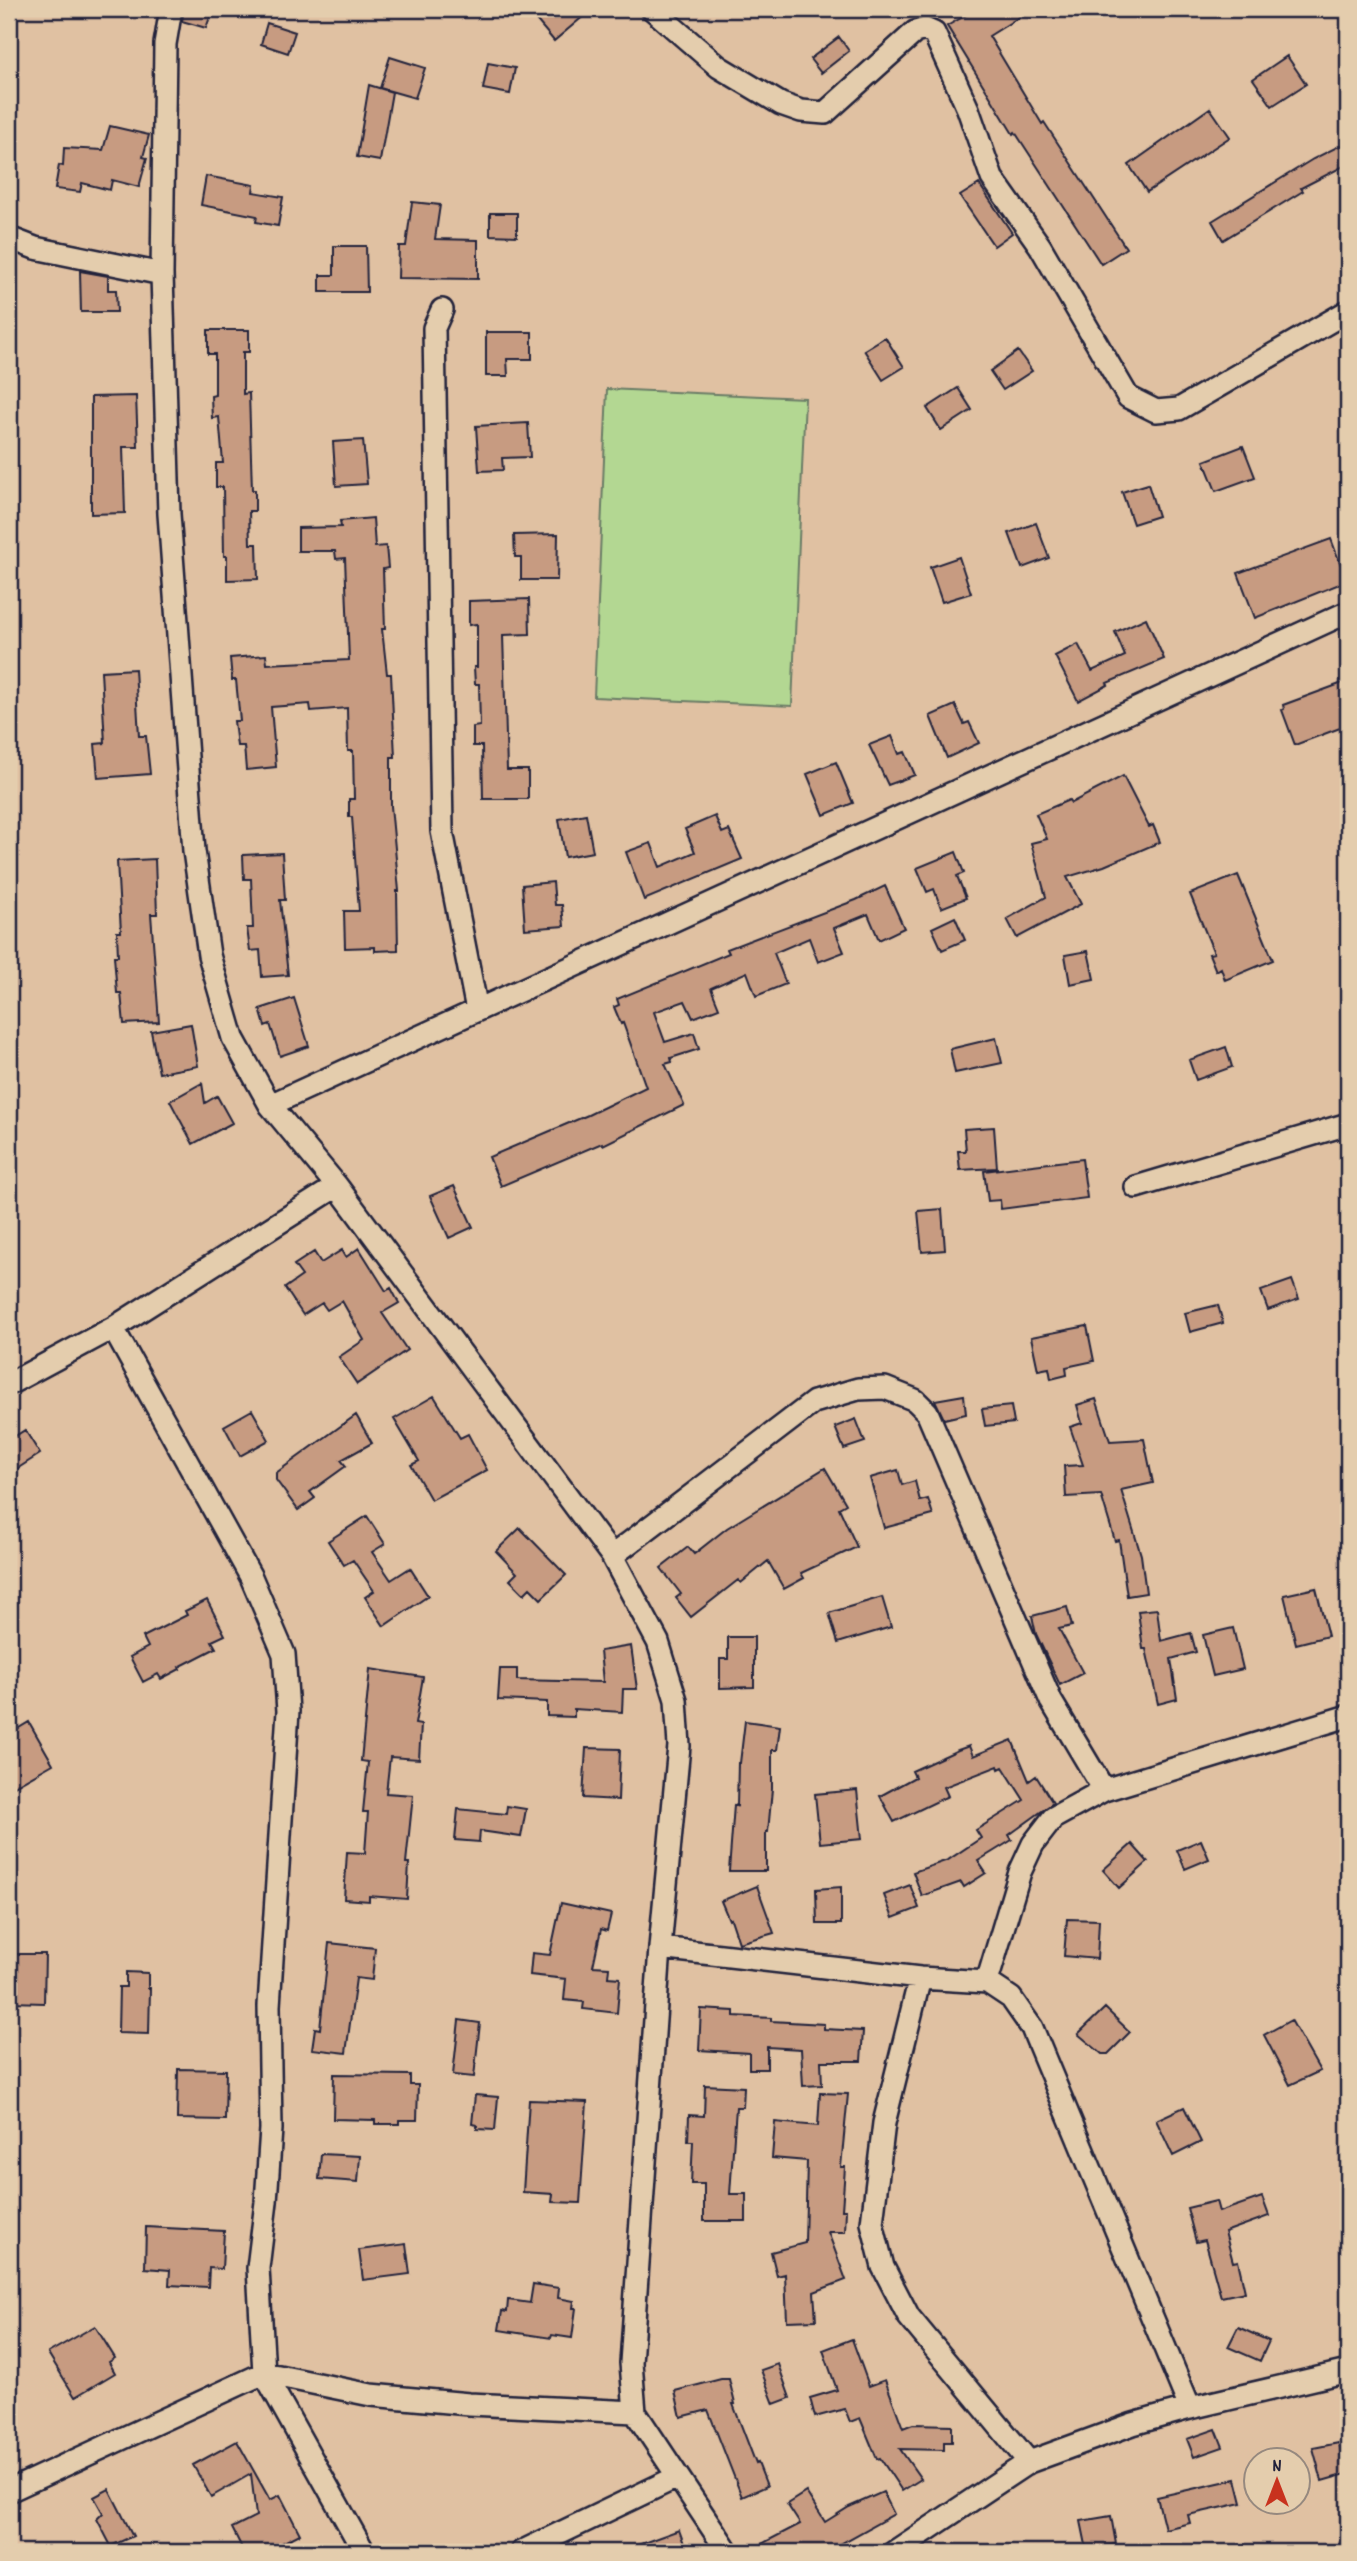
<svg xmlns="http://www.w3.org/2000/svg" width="1357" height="2561" font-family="Dekko,sans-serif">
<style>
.green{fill:#b3d792;stroke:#6a7c66;stroke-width:2}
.building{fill:#c79b81;stroke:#22223b;stroke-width:2}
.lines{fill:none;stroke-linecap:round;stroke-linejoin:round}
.minor-casing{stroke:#22223b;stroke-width:26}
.minor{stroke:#e4cdad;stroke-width:21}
</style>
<rect width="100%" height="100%" fill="#e0c1a2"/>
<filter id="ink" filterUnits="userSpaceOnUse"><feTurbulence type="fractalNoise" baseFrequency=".0143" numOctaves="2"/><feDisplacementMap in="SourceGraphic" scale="14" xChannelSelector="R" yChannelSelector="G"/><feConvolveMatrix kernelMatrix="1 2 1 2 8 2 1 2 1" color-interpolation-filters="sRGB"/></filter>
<g filter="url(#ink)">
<!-- green -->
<path class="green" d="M607,389L805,398L792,706L594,697Z"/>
<!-- building -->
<path class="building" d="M184,9H213L206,28L182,21Z
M527,9H592L554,41Z
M977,9H1032L989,36L1042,124L1044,122L1126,248L1101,264L1015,132L1013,134L947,26Z
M267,23L295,32L288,53L261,44Z
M839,37L849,51L821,73L810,59Z
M1287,56L1306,84L1272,106L1253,79Z
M390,57L425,68L415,98L380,88Z
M488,63L515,68L510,94L483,89Z
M369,85L392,92L380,161L357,157Z
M1210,108L1230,137L1147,192L1129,165Z
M110,126L149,135L143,157L147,158L139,187L112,180L110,190L82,183L80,192L55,189L59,165L63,166L64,148L103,150Z
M1343,144L1348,153V164L1301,188L1303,191L1223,240L1212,221L1313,159Z
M206,176L254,185L253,192L283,197L278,226L256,222L257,216L201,205Z
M979,184L1012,233L994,246L960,196Z
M412,202L440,205L435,239L478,240V279L398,278L399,246H406Z
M490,213H517V236L490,235Z
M334,246H366L367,292H320V275H334Z
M80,271L108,276V290H116L117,312H81Z
M208,330H249V352H243V394L249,393L252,490H255V511H249L250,544H257L258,579L227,580V556H224L223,487H216V463H223L219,417L212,418L211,396L215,395V354H208Z
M486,332H532V359H507L508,376H486Z
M885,337L904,367L883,380L864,350Z
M1018,351L1032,371L1003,390L990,371Z
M958,388L972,410L941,430L927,408Z
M136,396L138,447H123L125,513L91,514V397Z
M528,423L530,457L502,458L503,470L479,471L476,426Z
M363,440L367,484L336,486L333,442Z
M1243,446L1255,477L1216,491L1204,461Z
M1148,484L1158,516L1133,524L1122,492Z
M373,518L375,547L386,546L388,568L383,569L385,629H382L387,674H391L395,757H391V806L399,891H397L398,950L375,951V947L345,948L344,911H359L352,817H349V799H354L353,751H348L347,708L311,711L310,704L271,707L276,767L246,770L244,746H237L234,721H240L236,680H232L230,658L266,655L267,664L349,660L345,558L336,559L335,551H298V528L341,527L340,521Z
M1036,523L1049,558L1022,568L1009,533Z
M558,534L557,580H521V557H515L514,535Z
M1331,539L1347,581L1255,618L1238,573Z
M959,557L971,593L942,602L930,567Z
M529,599L530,634L503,635L507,770H528V799H483L482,746H473V727L480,726L479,684H475L474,667H477V624L469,625V601Z
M1146,618L1164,659L1107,683L1108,685L1078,701L1055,656L1078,644L1092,671L1125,656L1115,632Z
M135,669L139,736H146L150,774L98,778L95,744L105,743L101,671Z
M1348,681V725L1295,745L1282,710L1284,709L1283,705Z
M955,705L964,724L969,722L979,743L947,758L930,716Z
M892,736L899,754L905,752L915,775L888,785L869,745Z
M836,762L853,803L824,815L807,774Z
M1123,776L1149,827L1153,825L1160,842L1104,866L1067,877L1081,904L1017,938L1007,919L1046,897L1031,843L1047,839L1036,814L1069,800L1071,803Z
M586,814L593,852L565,857L559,819Z
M715,816L722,833L729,830L742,859L644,900L626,852L651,843L660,867L695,852L685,829Z
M956,852L964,873L957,876L966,898L941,908L934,889L927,892L917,868Z
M282,853L285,900H280L288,975L262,977L260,950L250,951L247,928H253L251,879H244L243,855Z
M155,859L157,914H151L159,1022L124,1024L121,993H117L114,956H118L117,932H121L117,861Z
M1238,875L1273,960L1225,980L1221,968L1216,971L1209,954L1214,953L1190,894Z
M553,882L555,905H562L564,926L525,929L522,885Z
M885,886L904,928L879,940L868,914L834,928L844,952L818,962L809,938L774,953L786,984L756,996L747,972L711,988L719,1008L693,1018L685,1001L654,1012L665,1042L694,1033L699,1049L671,1058L672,1062L665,1064L684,1105L603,1145L602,1143L501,1186L489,1157L588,1115L646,1087L623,1023L621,1024L614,1007L619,1005L617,999L729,953L727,949L856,900Z
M955,917L965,940L942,950L932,928Z
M1088,951L1094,979L1070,984L1065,955Z
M294,998L309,1046L280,1056L270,1024L265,1026L260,1009Z
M191,1024L198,1066L159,1073L151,1031Z
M996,1038L1002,1063L955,1073L950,1049Z
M1226,1047L1232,1067L1196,1080L1189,1060Z
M202,1083L205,1103L217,1096L232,1123L193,1144L170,1101Z
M994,1127L997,1168L960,1170L958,1151H966L964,1129Z
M1082,1159L1087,1198L1001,1209L1000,1200L988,1201L984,1171Z
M454,1186L473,1227L449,1238L430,1196Z
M942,1209L945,1250L922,1252L918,1211Z
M359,1248L386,1291L391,1288L399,1303L382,1313L407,1350L357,1384L339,1357L364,1340L342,1301L327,1310L322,1303L303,1315L285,1288L302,1276L294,1265L314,1252L321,1263L342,1250L346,1257Z
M1292,1280L1299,1299L1268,1310L1261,1291Z
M1218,1305L1223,1323L1190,1332L1185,1313Z
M1087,1326L1094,1361L1066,1367L1067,1375L1051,1379L1049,1368L1038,1370L1031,1337Z
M964,1395L966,1414L944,1419L935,1400Z
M434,1396L460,1438L468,1434L487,1470L431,1500L411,1465L419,1461L394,1419Z
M1096,1399L1110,1441L1144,1439L1153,1483L1121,1490L1141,1555L1146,1593L1127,1596L1119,1540L1115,1541L1101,1495L1066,1497L1064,1466L1083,1465L1070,1427L1082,1423L1077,1405Z
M1011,1406L1014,1423L985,1426L982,1409Z
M252,1410L269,1440L240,1456L224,1426Z
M356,1415L372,1443L341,1460L346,1466L310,1492L315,1498L298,1510L276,1480V1473Z
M856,1419L865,1442L844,1449L835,1427Z
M25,1430L40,1454L9,1474V1440Z
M825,1468L846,1504L839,1508L857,1547L801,1573L804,1578L784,1589L768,1561L741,1583L738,1580L691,1617L676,1598L681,1594L661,1568L688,1547L694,1554L727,1528Z
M898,1470L902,1485L915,1481L920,1501L928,1499L933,1515L884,1528L870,1478Z
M367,1516L385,1544L372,1552L391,1580L410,1568L428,1596L384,1626L365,1597L374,1591L353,1560L344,1565L328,1541Z
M520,1528L566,1575L541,1599L530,1588L524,1594L510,1580L517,1573L496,1551Z
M1316,1588L1328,1636L1296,1644L1284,1595Z
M882,1597L891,1627L838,1643L829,1613Z
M207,1600L225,1635L212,1641L216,1648L179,1667L180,1669L161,1679L158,1674L143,1682L130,1657L148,1647L143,1637L187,1615L185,1611Z
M1067,1607L1072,1626L1059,1629L1083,1673L1060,1685L1036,1634L1032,1616Z
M1157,1609L1161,1641L1191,1633L1196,1652L1171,1659L1177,1699L1158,1704L1146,1649H1143L1138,1611Z
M1233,1628L1243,1669L1213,1676L1203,1635Z
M728,1637H754V1687L720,1688V1659H728Z
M631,1646L637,1689H623L622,1712L574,1709V1717L547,1716V1702L498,1700L500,1669H517V1680L603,1682L600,1651Z
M370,1669L423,1677L415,1724L421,1725L419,1759L390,1757L386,1793L413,1795L406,1863H409L407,1899L369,1896V1901L344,1899L347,1852L365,1853L368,1812H363L368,1762L361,1761Z
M745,1721L780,1726L777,1750H772V1789L768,1832H766V1871H729L734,1805L737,1806L738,1763H740Z
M29,1722L53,1764L9,1789V1734Z
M1012,1740L1029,1781L1036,1776L1053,1803L1009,1835L1012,1840L978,1861L986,1873L964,1887L961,1882L922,1896L913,1872L948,1860L981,1838L976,1830L1024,1800L1003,1767L999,1769L998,1766L944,1787L948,1796L894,1822L880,1796L915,1777L912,1771L958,1750L969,1746L973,1756Z
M586,1748L620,1749L618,1800L583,1798Z
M857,1790L862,1839L820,1843L815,1794Z
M507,1806L526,1809L521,1837L480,1831L479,1842L455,1840L458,1809L506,1814Z
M1201,1840L1209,1859L1185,1869L1177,1850Z
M1132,1844L1148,1862L1119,1888L1103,1870Z
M910,1885L919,1908L893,1918L884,1895Z
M757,1886L774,1933L739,1943L731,1919L729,1920L721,1901Z
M841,1887V1924H817L816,1889Z
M561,1903L611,1914L607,1931L601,1929L593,1966L609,1967L608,1977L620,1978L617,2013L583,2009L584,2002L564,2000L566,1979L530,1975L532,1953L550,1955Z
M1067,1919L1099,1920L1097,1959L1064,1956Z
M329,1943L375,1948L372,1980L356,1978L346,2053L312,2049L315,2028L320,2029Z
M9,1954H45L44,2003L11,2002Z
M126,1972L148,1973V1988H150L149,2034L118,2033L119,1987H126Z
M1105,2008L1130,2032L1108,2054H1102L1078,2034Z
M701,2009L734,2011V2016L771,2018V2021L824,2024V2029L863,2031L861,2061H821L822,2085L803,2086L801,2049L767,2047V2069H749V2053L699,2050Z
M459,2020L480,2023L474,2077L453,2075Z
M1291,2020L1320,2071L1290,2085L1264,2035Z
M178,2069L226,2070L225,2120L177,2119Z
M334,2074L410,2075V2085H418L417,2120H399V2124H375V2120L333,2119Z
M705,2085L744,2087L743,2107H736L730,2194H746V2221H704V2184H691L693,2141H688L689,2115L704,2116Z
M820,2093L848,2094L841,2167H845L842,2210H846L845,2232H828L846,2280L814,2292L816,2320L787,2321L785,2274L777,2276L771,2252L805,2243L807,2161L772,2158L775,2122L818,2126Z
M475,2095L498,2097L495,2130L477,2129V2125L472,2124Z
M529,2100L587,2102L580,2203L552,2202L553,2194L523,2192Z
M1184,2107L1201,2142L1173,2156L1156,2120Z
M321,2154L360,2156L358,2182L319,2179Z
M1262,2197L1269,2216L1225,2232L1233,2262L1238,2261L1245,2292L1221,2297L1205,2240L1196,2242L1187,2208L1216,2201L1219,2212Z
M146,2227L224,2231L222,2269L209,2268L208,2287L169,2285L170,2270L145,2268Z
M406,2244L410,2274L363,2280L359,2250Z
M533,2284L559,2288L558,2298L574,2301L573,2308H576L572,2338L552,2335L551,2338L499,2330L502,2311L507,2312L508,2300L530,2303Z
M95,2326L115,2358L109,2362L115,2373L75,2397L48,2353Z
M1238,2327L1269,2341L1260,2361L1228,2347Z
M852,2339L869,2386L885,2380L903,2428L913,2424L952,2425V2442H944V2450L900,2449L921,2479L902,2491L880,2458L877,2459L860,2418L850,2422L845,2409L815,2417L810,2398L837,2390L823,2350Z
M778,2364L790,2398L774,2404L761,2370Z
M721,2379H729L735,2404H733L756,2464L758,2463L767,2486L742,2497L708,2410L681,2417L675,2391Z
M1216,2429L1223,2447L1194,2457L1187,2439Z
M237,2441L270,2500L280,2495L300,2534L264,2552H244L232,2528L256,2516L251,2474L211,2497L193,2465Z
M1339,2443L1346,2474L1322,2481L1313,2448Z
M1236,2479L1242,2503L1188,2515L1190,2523L1165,2529L1157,2497Z
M109,2489L133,2536L111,2546L97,2519L103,2513L94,2497Z
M806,2492L825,2522L849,2507L883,2492L894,2514L826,2552H746L800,2524L787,2504Z
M1111,2516L1116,2544L1087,2550L1081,2521Z
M679,2530L687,2552H624V2550Z"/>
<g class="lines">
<defs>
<path id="minor" d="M171,9L165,44L162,274L169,514L194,851L209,955L233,1038L270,1105L337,1186L612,1556L658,1642L676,1700L679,1746L660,1948L631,2363L635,2412L728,2552
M652,9L719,67L781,104L801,111L825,113L915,32L925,29L934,33L968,109L992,178L1040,246L1128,397L1156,411L1179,409L1348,311
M9,238L35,248L162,274
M442,310L434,328L442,831L477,1010
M270,1105L1348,612
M1136,1187L1348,1124
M113,1328L251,1577L284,1654L288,1711L269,2006L271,2129L266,2202L258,2268L264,2373L364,2552
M9,1384L113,1328L337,1186
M612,1556L814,1402L858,1389L885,1388L915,1400L927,1412L1051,1701L1104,1790
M660,1948L920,1978L987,1982L1011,1998L1032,2028L1190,2408
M920,1978L884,2123L872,2223L883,2267L909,2317L1029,2462
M987,1982L1020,1872L1033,1844L1053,1818L1104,1790L1348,1716
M9,2491L264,2373L371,2395L469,2404L635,2412
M521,2552L677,2477
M894,2552L1029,2462L1133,2424L1190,2408L1348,2371"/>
</defs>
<!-- minor casing -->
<use href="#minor" class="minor-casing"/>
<!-- minor -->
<use href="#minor" class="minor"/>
</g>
</g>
<!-- margin -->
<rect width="1357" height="2561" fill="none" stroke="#e4cdad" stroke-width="35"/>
<rect x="18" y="18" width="1322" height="2526" fill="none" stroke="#22223b" stroke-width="2.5" filter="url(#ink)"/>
<!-- north arrow -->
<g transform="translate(1277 2481)"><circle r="33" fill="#e4cdad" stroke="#96897f" stroke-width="2"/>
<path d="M0-5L12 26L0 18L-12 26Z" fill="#c8321e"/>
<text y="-10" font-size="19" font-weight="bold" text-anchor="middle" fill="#22223b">N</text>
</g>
</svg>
